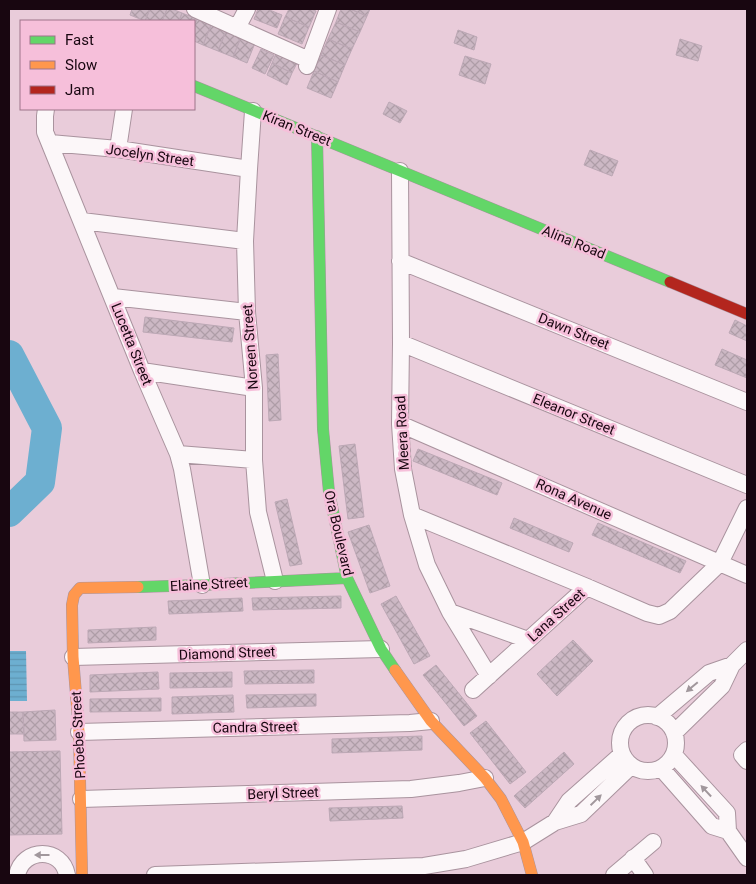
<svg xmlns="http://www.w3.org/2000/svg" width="756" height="884" font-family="Roboto,sans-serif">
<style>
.water{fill:url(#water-rules)}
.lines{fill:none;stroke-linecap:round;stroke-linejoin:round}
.river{stroke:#6dafd0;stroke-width:30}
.building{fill:url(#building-cross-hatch);stroke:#bca8b5}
.street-casing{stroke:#a9939e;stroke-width:18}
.fast-casing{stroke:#a9939e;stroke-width:12}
.slow-casing{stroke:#a9939e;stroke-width:12}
.jam-casing{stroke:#a9939e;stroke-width:12}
.street{stroke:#fcf7f9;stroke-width:16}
.fast{stroke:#63d668;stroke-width:11}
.slow{stroke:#ff974d;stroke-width:11}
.jam{stroke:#b3261e;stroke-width:11}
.oneway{fill:#a1979c}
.labels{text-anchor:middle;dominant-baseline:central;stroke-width:5;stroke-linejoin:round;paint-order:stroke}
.street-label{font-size:14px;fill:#180610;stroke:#f6bfda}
</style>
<defs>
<pattern id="water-rules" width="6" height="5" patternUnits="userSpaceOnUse" patternTransform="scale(1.25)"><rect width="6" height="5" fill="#6dafd0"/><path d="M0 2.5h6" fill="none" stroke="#5e95b2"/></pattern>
<pattern id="building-cross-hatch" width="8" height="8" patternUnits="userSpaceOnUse" patternTransform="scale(1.25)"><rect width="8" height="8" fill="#ccb8c4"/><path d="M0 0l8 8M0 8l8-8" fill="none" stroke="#ae9da7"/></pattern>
</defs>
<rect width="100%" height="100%" fill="#e9ccda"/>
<!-- water -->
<path class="water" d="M9,651H26L27,701H9Z"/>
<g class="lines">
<!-- river -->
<path class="river" d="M9,355L47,428L40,482L9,512"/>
</g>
<!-- building -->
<path class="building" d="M132,9H150L145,21L130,15Z
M150,9H167L162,21H145Z
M167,9H172L182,13L179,21H162Z
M258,9H267L282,15L277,28L254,19Z
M289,9H311L316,11L309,27L285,17Z
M341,9H350L367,16L360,32L336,22Z
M350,9H370L367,16Z
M182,13L197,19L194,26V21H179Z
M285,17L309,27L302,44L278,34Z
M197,19L211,25L203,45L194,41V26Z
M336,22L360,32L352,49L328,39Z
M211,25L226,31L218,51L203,45Z
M458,30L477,37L474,50L454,43Z
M226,31L241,37L233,57L218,51Z
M241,37L255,43L247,63L233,57Z
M328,39L352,49L345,65L321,55Z
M680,39L702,46L698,61L676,55Z
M261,49L274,55L265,74L252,68Z
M277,51L298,61L292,73L272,63Z
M321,55L345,65L338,82L314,71Z
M465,56L491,64L485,84L459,75Z
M272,63L292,73L287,85L267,75Z
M314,71L338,82L331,98L307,88Z
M389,102L407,111L400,123L383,114Z
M590,150L618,161L612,176L584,165Z
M145,317L234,328L232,342L143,332Z
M735,320L747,326V341L729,333Z
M722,349L747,360V378L715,365Z
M278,354L281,420L269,421L266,355Z
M355,444L364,517L348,519L339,446Z
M418,449L502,483L497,495L413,461Z
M287,499L302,564L290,566L275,502Z
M514,518L573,543L569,552L510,528Z
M598,523L686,561L680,573L592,535Z
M369,525L390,586L370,593L348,532Z
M341,596V608L253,610L252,598Z
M396,596L430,656L414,664L381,604Z
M242,598L243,611L169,614L168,601Z
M156,627V640L88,643V630Z
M573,640L593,661L557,696L537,674Z
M436,665L477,716L464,726L423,675Z
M314,670V683L245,684L244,671Z
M158,672L159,689L90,692V675Z
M232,672V687L170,688V673Z
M316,694V706L247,708L246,695Z
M233,695L234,712L172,714V697Z
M161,698V711L90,712V699Z
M55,710L56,740L24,741L23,712Z
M9,712H23L24,734H9Z
M486,721L526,772L510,784L470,733Z
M422,736V750L332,753V739Z
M60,751L62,834L9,835V752Z
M564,752L574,764L525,808L514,796Z
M402,806L403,818L330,821L329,808Z"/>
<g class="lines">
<defs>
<path id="street" d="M195,9L309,60
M237,28L247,9
M307,66L328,9
M46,109L45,116V132L142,371L178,454L182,469L202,585
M253,111L249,169L245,241L247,312L254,388V460L258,512L275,581
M50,143L118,149L249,169
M118,149L124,109
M400,171L401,343L400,424L403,469L412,515L427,565L450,612L489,676
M82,221L245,241
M400,261L747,402
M113,297L247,312
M401,343L747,485
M142,371L254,388
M400,424L747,575
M178,454L254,460
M412,515L587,587L647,613L659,616L670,611L720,563L747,508
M450,612L528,640
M73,657L381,649
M473,690L587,587
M620 743a28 28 0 1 1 56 0a28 28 0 1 1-56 0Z
M657,717L709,673L732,665L747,650
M79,732L410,723L431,721
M674,733L722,686L732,665
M747,750L742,755L747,761
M674,755L727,813L728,831L747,858
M661,768L712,826L728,831
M81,799L411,789L459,783L485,778
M555,822L569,801L622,754
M633,858L645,875
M17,875C23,847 62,847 67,875
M155,875L424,866L466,859L523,842L555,822L581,814L631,766
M614,875L653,842"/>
<path id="fast" d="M194,86L670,282
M317,136L323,429L329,492L347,578L381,649L395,670
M138,587L202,585L347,578"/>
<path id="slow" d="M395,670L431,721L485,778L501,799L523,842L532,875
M82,875L79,732L73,657L72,605L74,595L80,588L138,587"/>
<path id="jam" d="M670,282L747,314"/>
</defs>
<!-- street casing -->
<use href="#street" class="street-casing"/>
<!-- fast casing -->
<use href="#fast" class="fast-casing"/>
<!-- slow casing -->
<use href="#slow" class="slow-casing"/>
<!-- jam casing -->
<use href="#jam" class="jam-casing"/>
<!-- street -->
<use href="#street" class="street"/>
<!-- fast -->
<use href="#fast" class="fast"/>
<!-- slow -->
<use href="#slow" class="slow"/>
<!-- jam -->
<use href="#jam" class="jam"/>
</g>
<!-- one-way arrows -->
<defs><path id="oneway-solid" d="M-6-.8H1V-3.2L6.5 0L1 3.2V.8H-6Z" transform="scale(1.25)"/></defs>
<g class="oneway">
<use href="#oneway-solid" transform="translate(692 687) rotate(140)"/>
<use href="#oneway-solid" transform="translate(706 791) rotate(-133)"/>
<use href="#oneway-solid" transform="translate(596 800) rotate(-44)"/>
<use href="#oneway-solid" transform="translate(42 855) rotate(180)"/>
</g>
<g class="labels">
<!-- street labels -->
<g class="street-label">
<text transform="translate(297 128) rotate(22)">Kiran Street</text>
<text transform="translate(150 155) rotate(8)">Jocelyn Street</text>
<text transform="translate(574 242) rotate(22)">Alina Road</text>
<text transform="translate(574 331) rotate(22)">Dawn Street</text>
<text transform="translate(132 344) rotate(68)">Lucetta Street</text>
<text transform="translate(250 347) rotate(-94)">Noreen Street</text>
<text transform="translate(574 414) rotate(22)">Eleanor Street</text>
<text transform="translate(402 433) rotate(-93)">Meera Road</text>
<text transform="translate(574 499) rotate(24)">Rona Avenue</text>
<text transform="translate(339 533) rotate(77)">Ora Boulevard</text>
<text transform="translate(209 584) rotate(-3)">Elaine Street</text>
<text transform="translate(556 615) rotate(-42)">Lana Street</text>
<text transform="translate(227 653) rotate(-2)">Diamond Street</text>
<text transform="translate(255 727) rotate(-1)">Candra Street</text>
<text transform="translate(78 735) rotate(-93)">Phoebe Street</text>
<text transform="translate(283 793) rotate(-2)">Beryl Street</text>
</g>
</g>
<!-- border -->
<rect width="756" height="884" fill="none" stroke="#180610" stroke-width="20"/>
<!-- legend -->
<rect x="20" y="20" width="175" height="90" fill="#f6bfda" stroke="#9d7589"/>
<rect x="30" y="36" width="25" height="8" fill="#63d668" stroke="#9d7589"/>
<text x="65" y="45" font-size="15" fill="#180610">Fast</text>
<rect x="30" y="61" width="25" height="8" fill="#ff974d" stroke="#9d7589"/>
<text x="65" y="70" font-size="15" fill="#180610">Slow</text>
<rect x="30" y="86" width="25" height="8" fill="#b3261e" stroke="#9d7589"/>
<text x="65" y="95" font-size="15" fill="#180610">Jam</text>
</svg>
